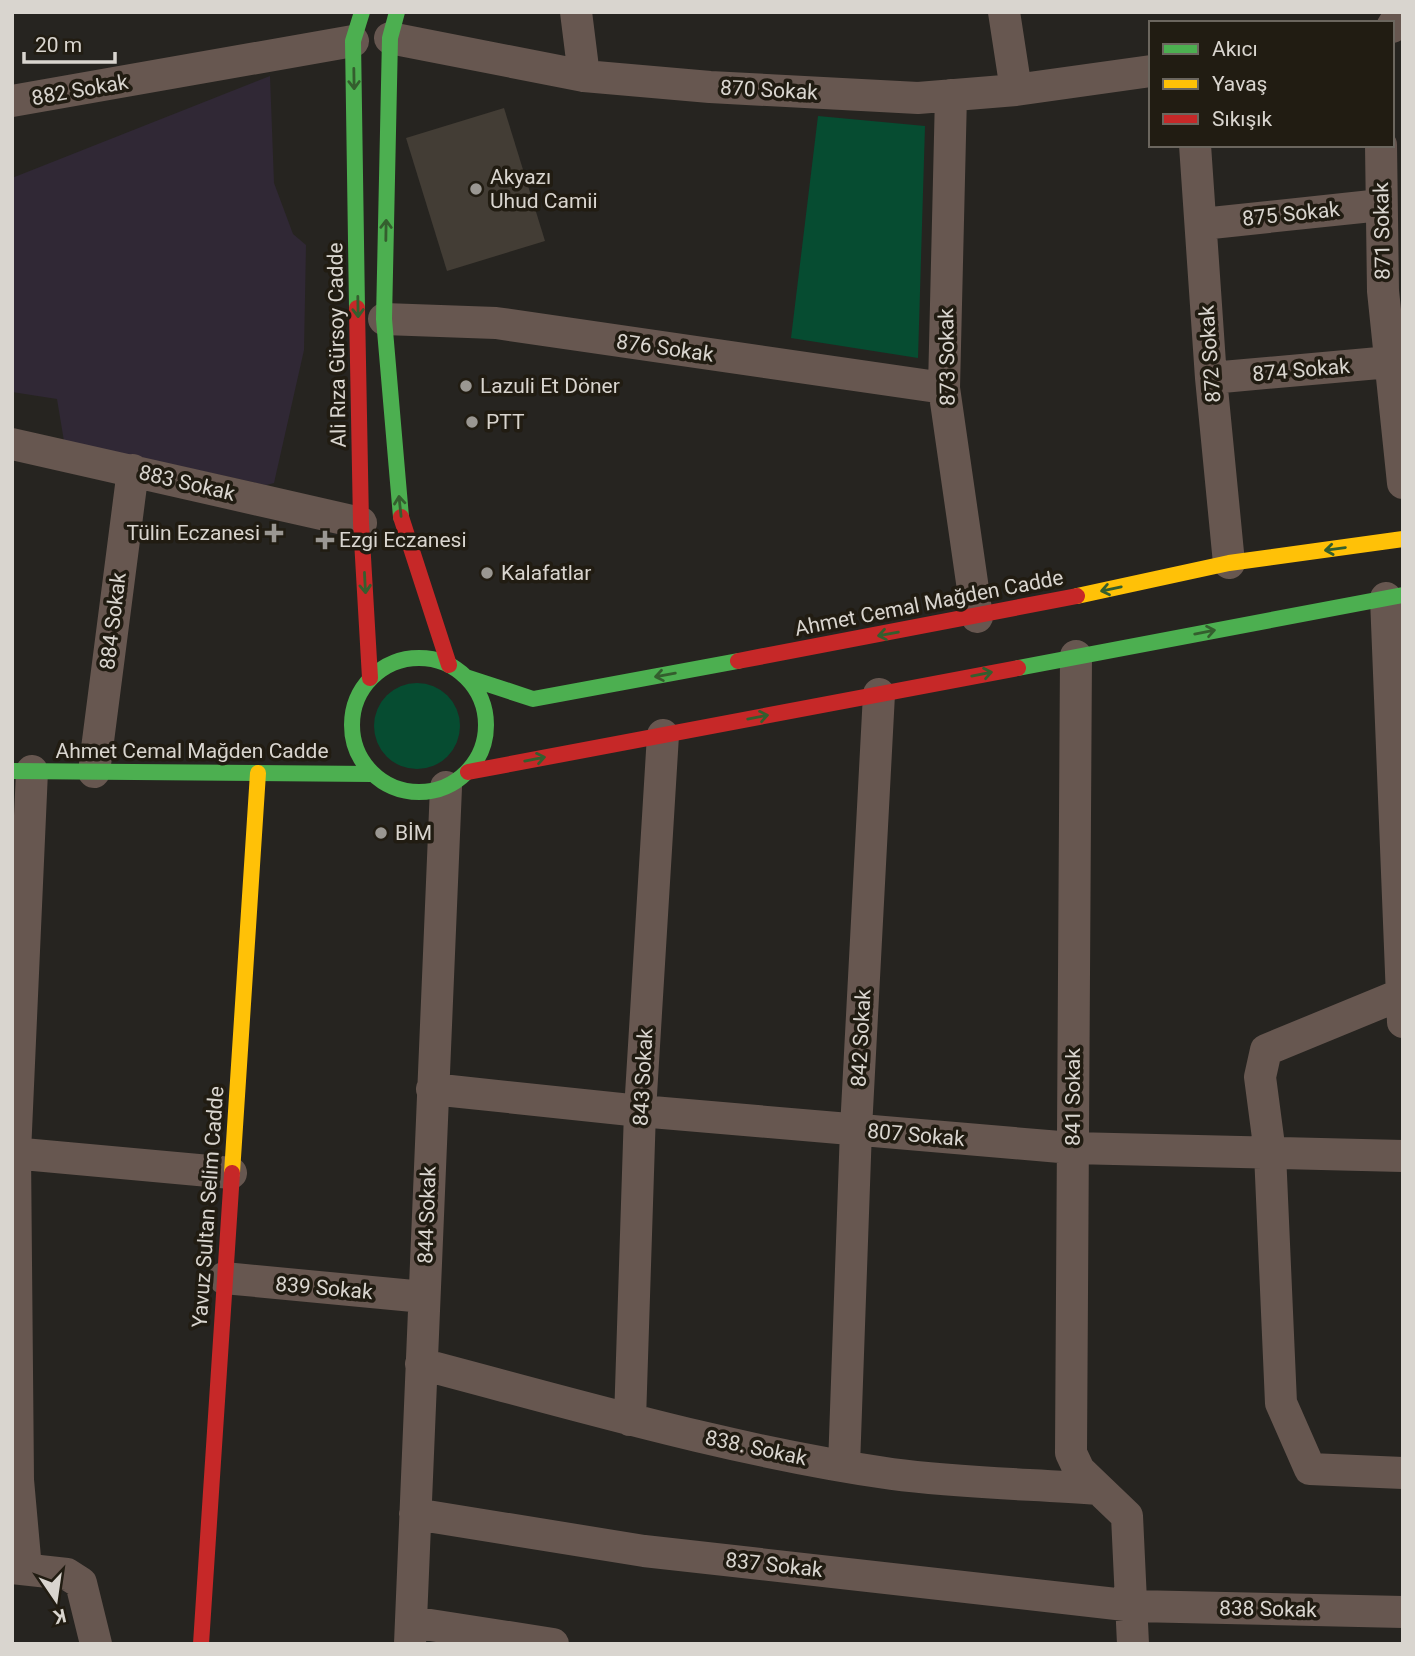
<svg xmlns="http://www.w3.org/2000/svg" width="1415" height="1656" font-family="Roboto,sans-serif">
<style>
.commercial{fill:#302835}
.green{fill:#064c31}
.building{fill:#433d35}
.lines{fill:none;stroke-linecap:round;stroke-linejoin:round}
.street{stroke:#675750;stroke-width:32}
.fast{stroke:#4caf50;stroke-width:16}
.slow{stroke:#ffc107;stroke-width:16}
.jam{stroke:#c62828;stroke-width:16}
.oneway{stroke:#345e2e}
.poi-dot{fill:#9a9792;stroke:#211c12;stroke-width:2.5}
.labels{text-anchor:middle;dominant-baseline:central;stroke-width:7;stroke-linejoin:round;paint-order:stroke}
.street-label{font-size:21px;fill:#d9d5cf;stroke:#211c12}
.poi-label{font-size:21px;fill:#d9d5cf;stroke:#211c12;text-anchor:start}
</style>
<rect width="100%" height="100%" fill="#262420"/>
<!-- commercial -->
<path class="commercial" d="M270,76L274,183L293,234L306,245L304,350L274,483L266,485L64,441L57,399L12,392V178Z"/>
<!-- green -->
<path class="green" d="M818,116L925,126L918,358L791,338Z
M374 726a43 43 0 1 1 86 0a43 43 0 1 1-86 0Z"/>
<!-- building -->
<path class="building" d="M504,108L545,241L447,271L406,138Z"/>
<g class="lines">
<!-- street -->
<path class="street" d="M576,12L584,76
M1004,12L1016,90
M1392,27L1401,12
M390,38L584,76L710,87L918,98L1016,90L1151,71
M951,95L944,388L977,617
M12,101L353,41
M1195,145L1211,378L1229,563
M1381,145L1383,291L1403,483
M1202,224L1381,205
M384,319L496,323L944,388
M1211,378L1390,362
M12,444L361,523
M1386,598L1403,1022
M1076,656L1071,1453L1079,1470L1127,1516L1133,1644
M94,772L133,470
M1402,994L1266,1050L1260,1077L1270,1153L1281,1403L1310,1469L1403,1473
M432,1089L640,1111L1072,1148L1403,1156
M12,1153L231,1173
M224,1278L424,1297
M421,1364C577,1405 732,1451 892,1474C960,1483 1030,1484 1098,1489
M630,1420L640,1111L663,735
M844,1466L856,1129L879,694
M415,1514L644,1551L1134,1606L1403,1612
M12,1568L67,1574L81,1583L96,1644
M26,1569L18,1480L15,1153L32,771
M411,1622L553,1644
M410,1644L446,787"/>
<!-- fast -->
<path class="fast" d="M397,12L390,38L384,319L401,517
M357,308L353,41L362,12
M352 725a67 67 0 1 1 134 0a67 67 0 1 1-134 0Z
M1018,668L1403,595
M466,677L533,699L738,661
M12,771L372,774"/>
<!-- slow -->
<path class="slow" d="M1077,596L1229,563L1403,539
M232,1173L258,773"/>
<!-- jam -->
<path class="jam" d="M357,308L361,523L370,678
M401,517L449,665
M738,661L1077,596
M468,772L1018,668
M201,1644L232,1173"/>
</g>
<!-- one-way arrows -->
<defs><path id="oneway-shaft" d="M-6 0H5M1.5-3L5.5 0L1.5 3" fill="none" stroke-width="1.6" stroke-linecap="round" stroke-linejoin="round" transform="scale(1.75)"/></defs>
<g class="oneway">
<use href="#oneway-shaft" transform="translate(354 79) rotate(89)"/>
<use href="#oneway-shaft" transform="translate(386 230) rotate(-89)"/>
<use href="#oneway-shaft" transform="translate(358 307) rotate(89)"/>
<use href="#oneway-shaft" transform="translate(400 506) rotate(-96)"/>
<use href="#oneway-shaft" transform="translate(1335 549) rotate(172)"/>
<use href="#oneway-shaft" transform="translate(365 583) rotate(87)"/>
<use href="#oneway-shaft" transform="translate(1111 589) rotate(168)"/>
<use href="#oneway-shaft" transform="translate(1205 632) rotate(-11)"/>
<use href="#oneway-shaft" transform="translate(888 634) rotate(170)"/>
<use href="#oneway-shaft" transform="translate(982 674) rotate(-11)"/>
<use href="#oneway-shaft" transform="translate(665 675) rotate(170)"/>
<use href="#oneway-shaft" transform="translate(758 717) rotate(-11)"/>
<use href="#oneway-shaft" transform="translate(535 759) rotate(-11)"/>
</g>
<!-- markers -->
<g class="poi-dot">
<circle cx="476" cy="189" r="7"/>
<circle cx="466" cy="386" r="7"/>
<circle cx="472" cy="422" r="7"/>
<path d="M270.5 522.5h7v7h7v7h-7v7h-7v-7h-7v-7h7z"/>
<path d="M321.5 529.5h7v7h7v7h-7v7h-7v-7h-7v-7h7z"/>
<circle cx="487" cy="573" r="7"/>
<circle cx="381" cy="833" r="7"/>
</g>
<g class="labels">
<!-- street labels -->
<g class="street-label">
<text transform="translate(80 90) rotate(-10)">882 Sokak</text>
<text transform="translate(769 90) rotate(3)">870 Sokak</text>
<text transform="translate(1291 214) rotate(-6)">875 Sokak</text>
<text transform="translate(1382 231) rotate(-91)">871 Sokak</text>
<text transform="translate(337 345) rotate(-91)">Ali Rıza Gürsoy Cadde</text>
<text transform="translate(665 348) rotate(8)">876 Sokak</text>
<text transform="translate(1210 354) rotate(-94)">872 Sokak</text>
<text transform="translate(947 357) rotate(-91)">873 Sokak</text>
<text transform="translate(1301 370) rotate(-5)">874 Sokak</text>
<text transform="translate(187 483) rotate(13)">883 Sokak</text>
<text transform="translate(929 603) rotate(-11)">Ahmet Cemal Mağden Cadde</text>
<text transform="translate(113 621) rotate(-83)">884 Sokak</text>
<text x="192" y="751">Ahmet Cemal Mağden Cadde</text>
<text transform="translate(861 1038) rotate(-87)">842 Sokak</text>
<text transform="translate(643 1077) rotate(-87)">843 Sokak</text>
<text transform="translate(1073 1097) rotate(-90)">841 Sokak</text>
<text transform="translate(916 1135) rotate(5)">807 Sokak</text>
<text transform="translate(208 1207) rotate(-86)">Yavuz Sultan Selim Cadde</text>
<text transform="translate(427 1215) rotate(-88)">844 Sokak</text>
<text transform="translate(324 1288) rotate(5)">839 Sokak</text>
<text transform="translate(756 1448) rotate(12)">838. Sokak</text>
<text transform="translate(774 1565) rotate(6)">837 Sokak</text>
<text transform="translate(1268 1609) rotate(1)">838 Sokak</text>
</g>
<!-- poi labels -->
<g class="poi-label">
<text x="490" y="177">Akyazı<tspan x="490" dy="24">Uhud Camii</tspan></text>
<text x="480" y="386">Lazuli Et Döner</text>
<text x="486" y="422">PTT</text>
<text x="260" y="533" text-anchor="end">Tülin Eczanesi</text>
<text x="339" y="540">Ezgi Eczanesi</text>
<text x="501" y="573">Kalafatlar</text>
<text x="395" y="833">BİM</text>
</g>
</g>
<!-- border -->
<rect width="1415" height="1656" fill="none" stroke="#d9d5cf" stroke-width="28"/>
<!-- legend -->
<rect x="1149" y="21" width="245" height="126" fill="#211c12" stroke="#6b665e" stroke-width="2"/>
<rect x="1163" y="44" width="35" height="10" fill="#4caf50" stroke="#6b665e" stroke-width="2"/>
<text x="1212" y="56" font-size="21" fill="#d9d5cf">Akıcı</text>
<rect x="1163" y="79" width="35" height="10" fill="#ffc107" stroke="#6b665e" stroke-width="2"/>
<text x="1212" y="91" font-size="21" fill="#d9d5cf">Yavaş</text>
<rect x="1163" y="114" width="35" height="10" fill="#c62828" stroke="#6b665e" stroke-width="2"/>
<text x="1212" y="126" font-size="21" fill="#d9d5cf">Sıkışık</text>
<!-- north arrow -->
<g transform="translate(56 1600) rotate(167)" stroke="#211c12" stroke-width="5" paint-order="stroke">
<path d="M0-5L12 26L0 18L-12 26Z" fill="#d9d5cf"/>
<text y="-10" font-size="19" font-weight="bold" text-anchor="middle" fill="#d9d5cf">K</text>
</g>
<!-- scale -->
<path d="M24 52v10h91v-10" fill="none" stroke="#d9d5cf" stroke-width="3.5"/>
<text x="35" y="52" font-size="21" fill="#d9d5cf" stroke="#211c12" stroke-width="5" paint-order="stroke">20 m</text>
</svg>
